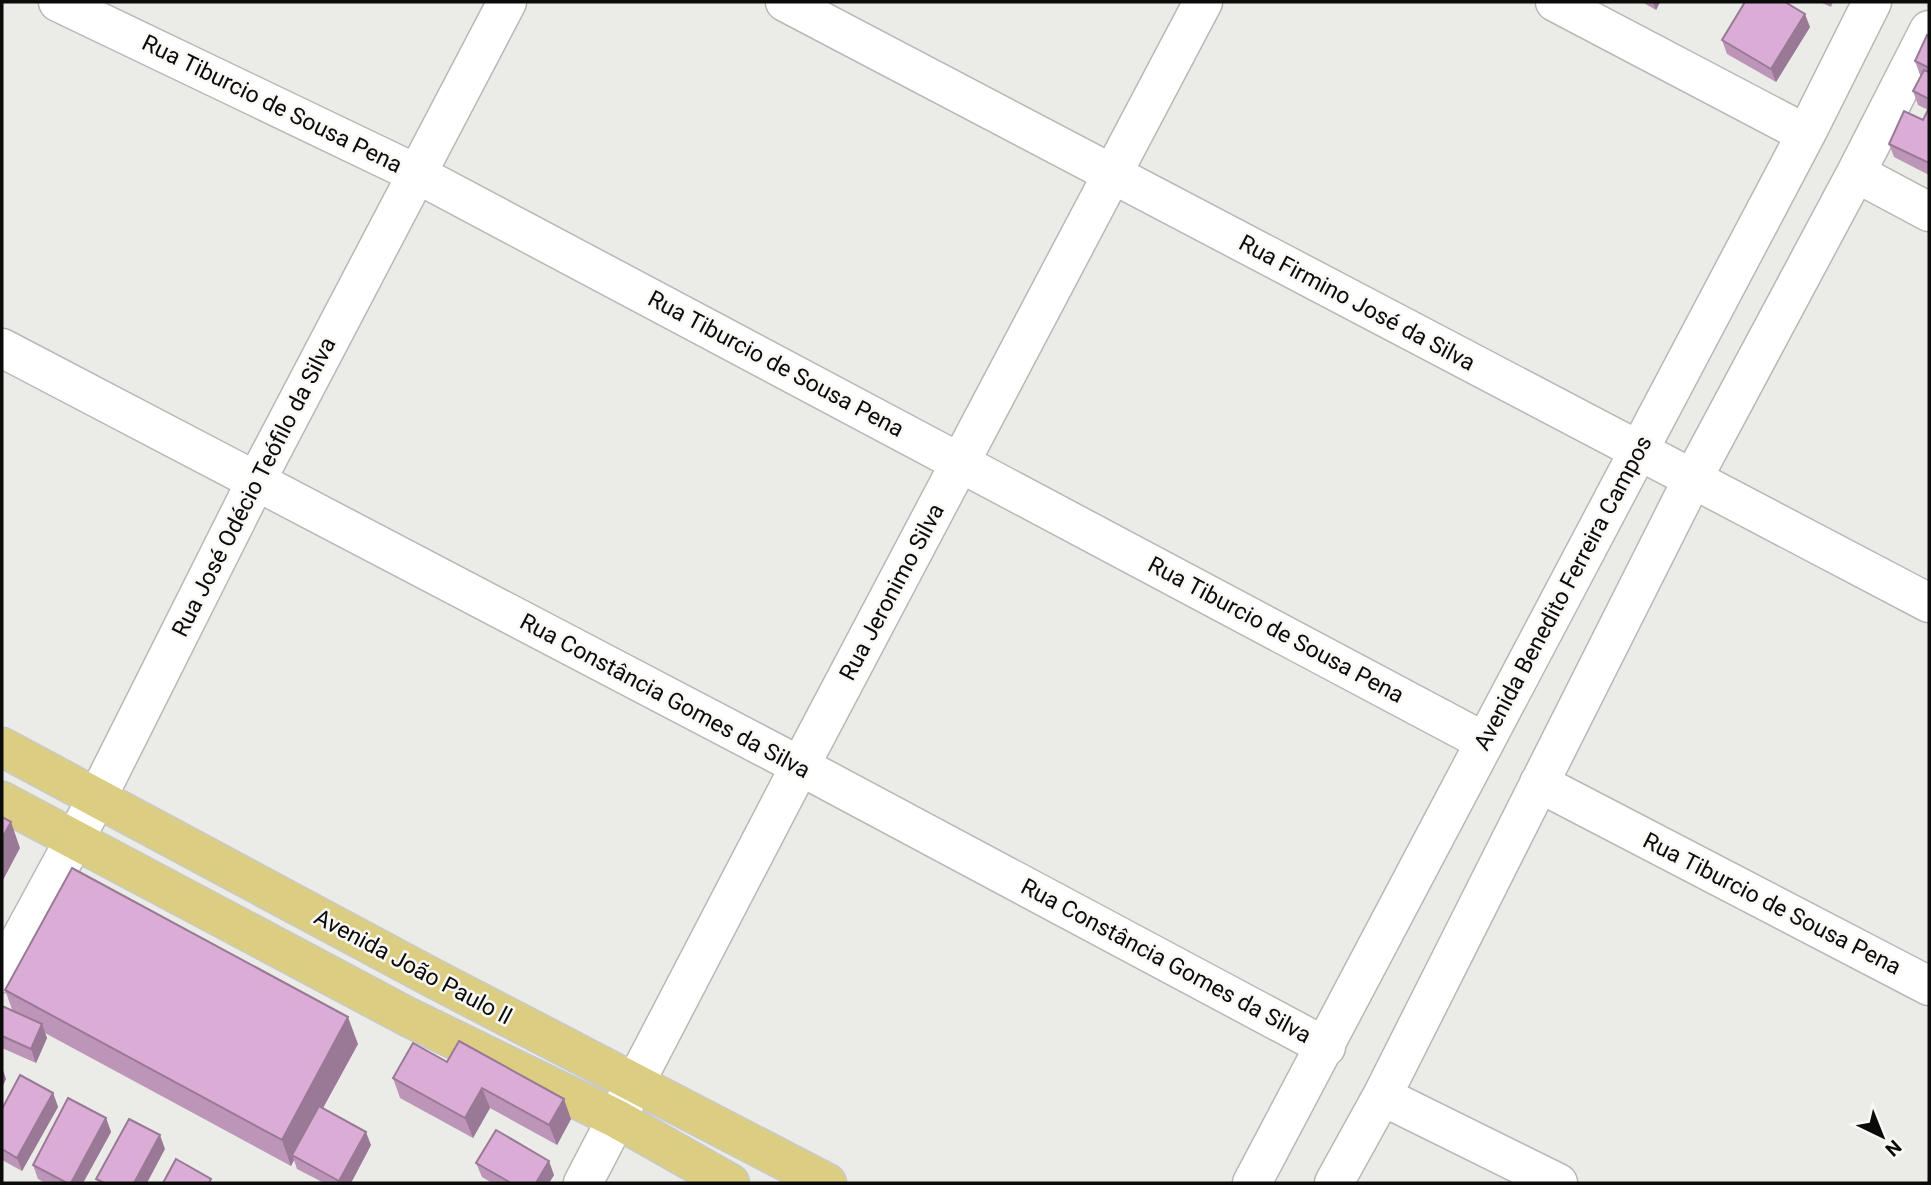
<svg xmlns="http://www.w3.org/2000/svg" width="1931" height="1185" font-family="Roboto,sans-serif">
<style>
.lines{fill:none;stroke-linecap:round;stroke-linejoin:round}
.minor-casing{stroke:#b8b8b5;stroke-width:41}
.major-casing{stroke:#c9c9c9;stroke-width:41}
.minor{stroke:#fff;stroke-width:38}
.major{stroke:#dbce83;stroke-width:38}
.wall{fill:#bc95b8}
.shaded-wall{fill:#997996}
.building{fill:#dbadd6;stroke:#997996;stroke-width:2}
.labels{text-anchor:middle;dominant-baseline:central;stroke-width:5;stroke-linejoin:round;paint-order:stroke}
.street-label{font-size:23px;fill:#0b0b0a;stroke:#f9f8f5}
</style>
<rect width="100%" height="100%" fill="#ebebe8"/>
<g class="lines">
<defs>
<path id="minor" d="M58,2L417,174L1485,742
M785,2L1929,603
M1555,2L1806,134
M1856,173L1929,212
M2,348L800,766L1326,1047
M1539,783L1929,986
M2,973L97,798L256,481L507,2
M1382,1096L1558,1183
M583,1183L800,766L1203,2
M1252,1183L1806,134L1872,2
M1334,1183L1382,1096L1693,478L1856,173L1929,30"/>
<path id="major" d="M2,747L429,976L827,1183
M2,801L408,1017L617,1119L730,1183"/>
</defs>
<!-- minor casing -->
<use href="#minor" class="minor-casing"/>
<!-- major casing -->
<use href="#major" class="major-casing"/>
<!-- minor -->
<use href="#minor" class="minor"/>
<!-- major -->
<use href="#major" class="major"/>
</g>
<!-- wall -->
<path class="wall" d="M1642,2H1660L1656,10Z
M1820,2H1833L1831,7Z
M1810,27L1776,82L1727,54L1722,40Z
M1929,36V175L1894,157L1889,144L1923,120L1928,110L1918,105L1913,91L1921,76L1920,75L1915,61Z
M5,990L358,1044L323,1108L371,1145L351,1183H324L297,1169L294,1160L291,1166L45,1033L47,1038L36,1063L2,1048V1006L13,1012Z
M447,1062L571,1119L557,1145L490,1108L473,1138L400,1098L393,1078Z
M53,1093L58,1107L22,1171L2,1160V1109Z
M106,1118L111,1132L83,1183H45L38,1179L33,1165Z
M476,1163L554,1175L549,1183H492L482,1177Z"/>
<!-- shaded-wall -->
<path class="shaded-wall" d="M1653,2H1660L1656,10Z
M1805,14L1810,27L1776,82L1771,69Z
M11,822L20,848L2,882V838Z
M348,1017L358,1044L296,1157L292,1155L294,1160L291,1166L282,1140Z
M42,1024L47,1038L36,1063L31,1049Z
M2,1067L6,1079L2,1088Z
M482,1088L490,1108L473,1138L465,1118Z
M53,1093L58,1107L22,1171L17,1158Z
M564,1099L571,1119L557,1145L549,1125Z
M106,1118L111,1132L83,1183H71Z
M366,1132L371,1145L351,1183H340L339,1181Z
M160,1135L165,1149L147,1183H134Z
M549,1161L554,1175L549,1183H536Z"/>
<!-- building -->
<path class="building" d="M1745,2H1785L1805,14L1771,69L1722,40Z
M1927,35L1929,36V68L1915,61Z
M1924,70L1929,72V99L1913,91Z
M1929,108V163L1889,144L1904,111L1923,120Z
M2,817L11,822L2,838Z
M72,868L348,1017L282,1140L5,990Z
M2,1006L42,1024L31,1049L2,1036Z
M459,1041L564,1099L549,1125L482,1088L465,1118L393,1078L413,1043L447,1062Z
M20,1075L53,1093L17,1158L2,1149V1109Z
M68,1098L106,1118L71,1183H67L33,1165Z
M319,1106L366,1132L339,1181L292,1155Z
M129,1119L160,1135L134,1183H104L96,1179Z
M496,1130L549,1161L536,1183H511L476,1163Z
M176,1159L211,1179L209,1183H163Z"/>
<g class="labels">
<!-- street labels -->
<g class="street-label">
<text transform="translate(272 104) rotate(26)">Rua Tiburcio de Sousa Pena</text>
<text transform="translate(1357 303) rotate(28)">Rua Firmino José da Silva</text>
<text transform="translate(776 364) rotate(28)">Rua Tiburcio de Sousa Pena</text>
<text transform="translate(254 487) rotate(-63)">Rua José Odécio Teófilo da Silva</text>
<text transform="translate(892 592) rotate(-62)">Rua Jeronimo Silva</text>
<text transform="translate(1563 593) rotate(-62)">Avenida Benedito Ferreira Campos</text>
<text transform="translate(1276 630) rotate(28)">Rua Tiburcio de Sousa Pena</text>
<text transform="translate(665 696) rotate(28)">Rua Constância Gomes da Silva</text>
<text transform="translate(1772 904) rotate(27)">Rua Tiburcio de Sousa Pena</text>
<text transform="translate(1166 961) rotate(28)">Rua Constância Gomes da Silva</text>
<text transform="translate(413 967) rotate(28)">Avenida João Paulo ll</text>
</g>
</g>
<!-- border -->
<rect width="1931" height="1185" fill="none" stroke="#0b0b0a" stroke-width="7"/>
<!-- north arrow -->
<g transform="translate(1882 1136) rotate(137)" stroke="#f9f8f5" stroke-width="5" paint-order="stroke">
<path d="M0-5L12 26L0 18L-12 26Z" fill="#0b0b0a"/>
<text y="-10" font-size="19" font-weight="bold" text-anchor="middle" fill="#0b0b0a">N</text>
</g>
</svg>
